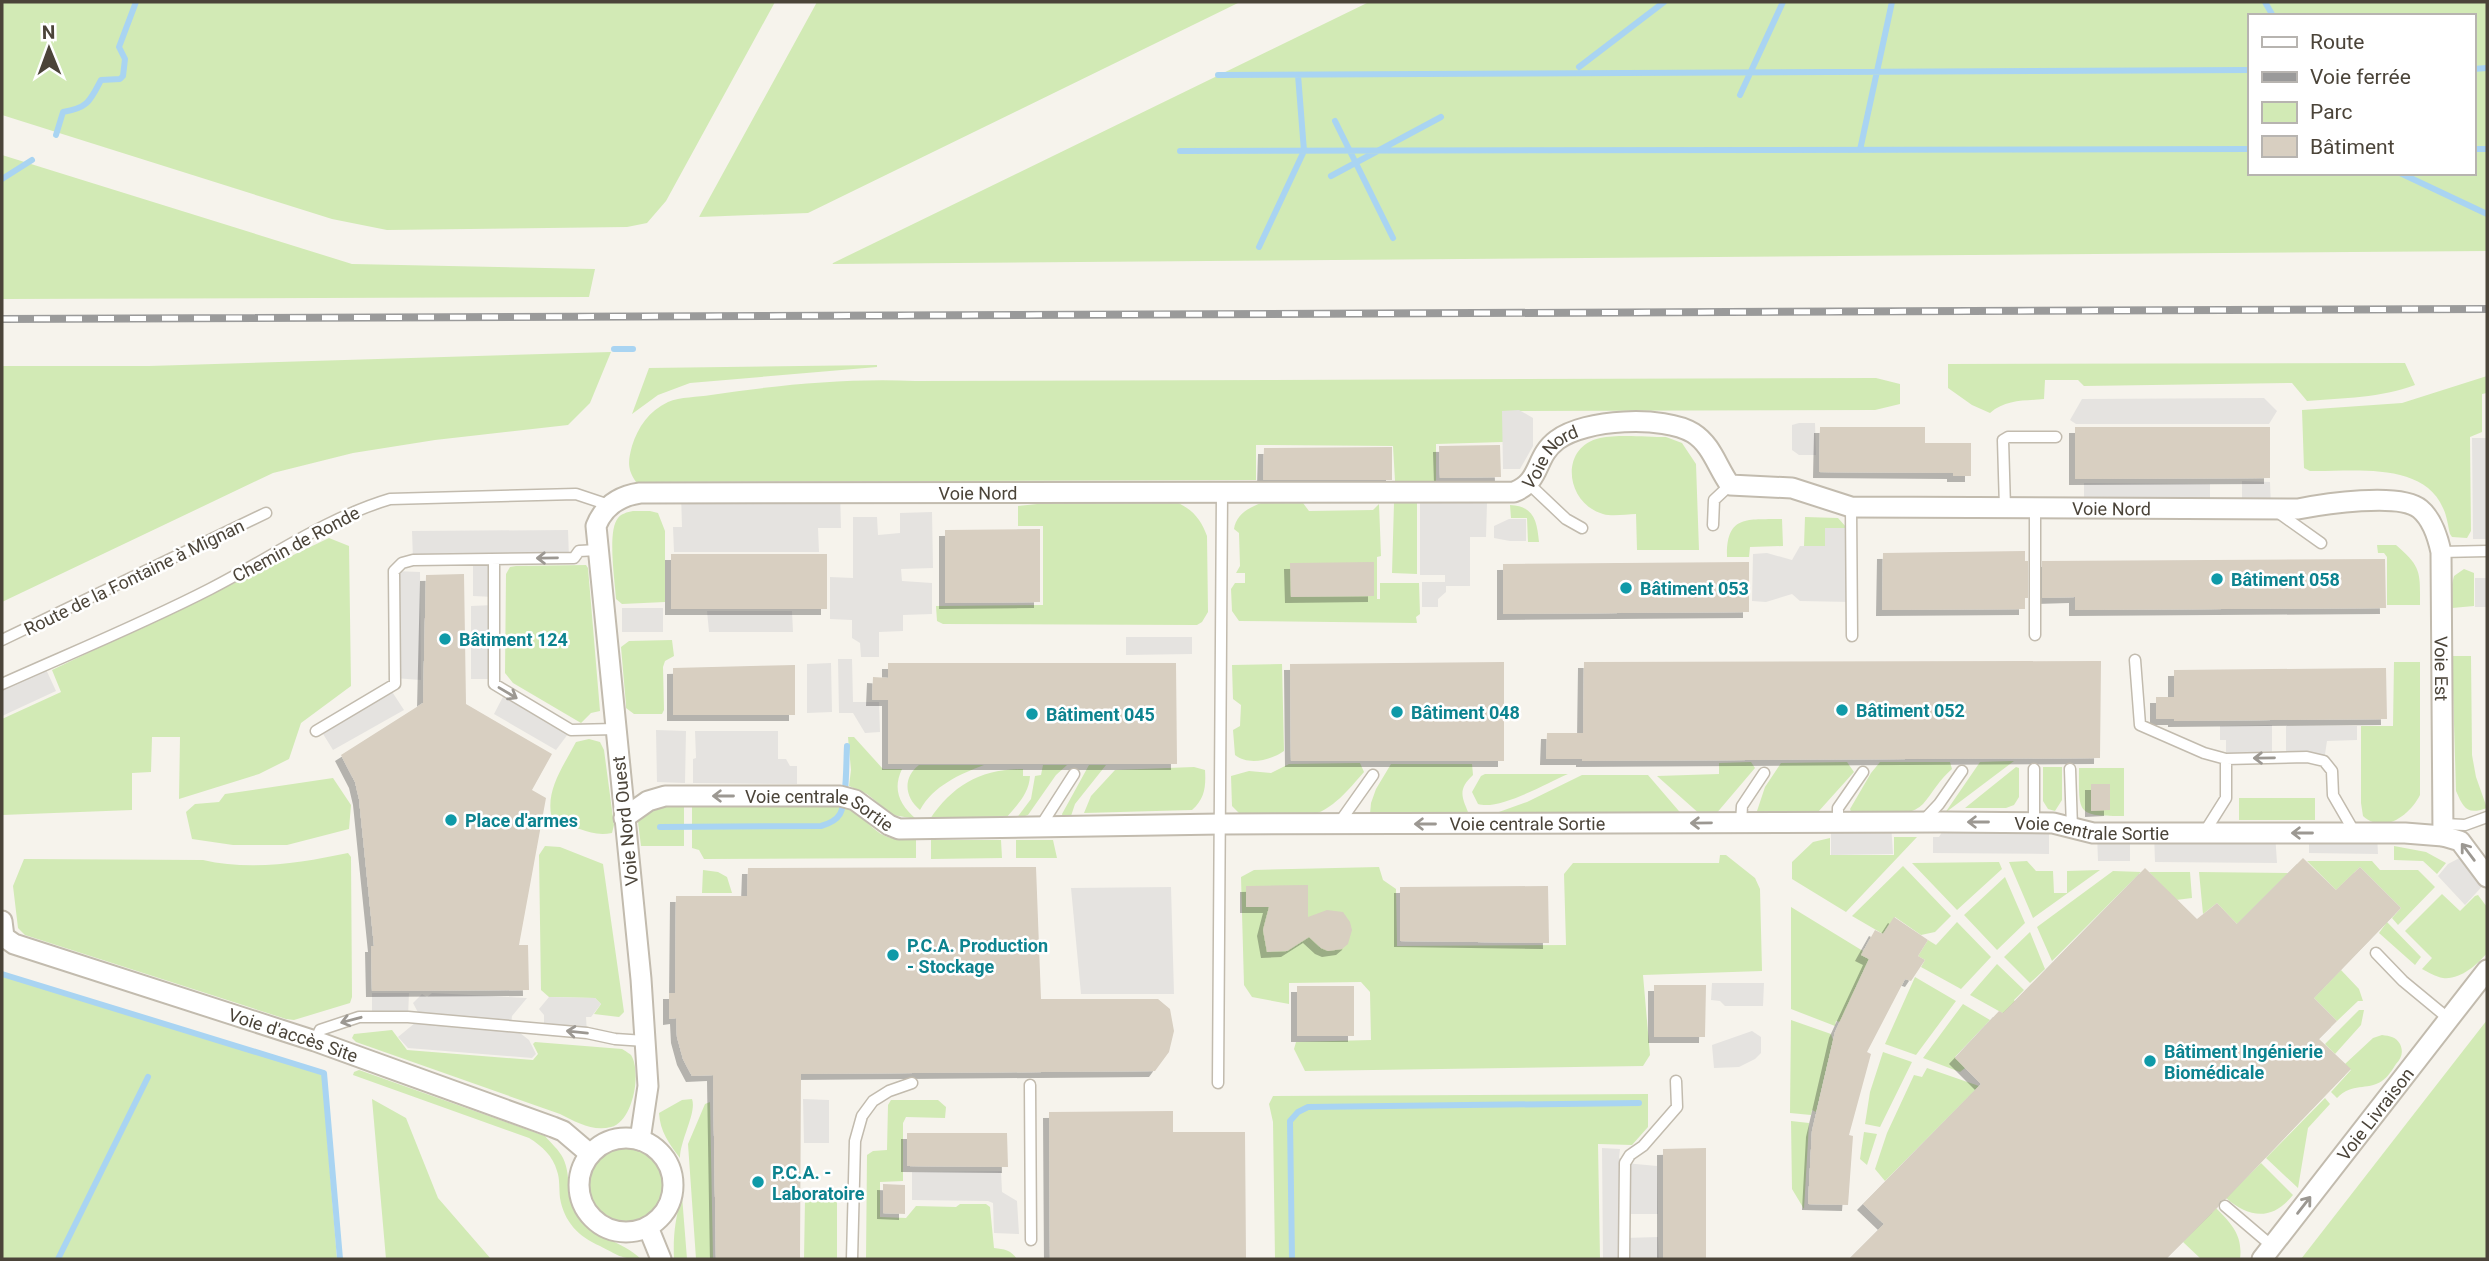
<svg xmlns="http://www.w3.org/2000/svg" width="2489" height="1261" font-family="Roboto,sans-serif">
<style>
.green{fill:#d2eab5;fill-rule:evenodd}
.parking{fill:#e5e3e0}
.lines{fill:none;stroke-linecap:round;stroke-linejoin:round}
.stream{stroke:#a9d4f2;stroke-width:6}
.building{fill:#d8cfc1;filter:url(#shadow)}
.service-casing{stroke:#c2bbae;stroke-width:13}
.minor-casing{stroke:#c2bbae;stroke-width:23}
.service{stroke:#fff;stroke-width:10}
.minor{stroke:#fff;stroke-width:19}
.rail-casing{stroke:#9a9a9a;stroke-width:8}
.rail{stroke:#fff;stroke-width:5;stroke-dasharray:16;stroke-linecap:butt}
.oneway{stroke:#9c9892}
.culture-dot{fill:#0f9aa8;stroke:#fff;stroke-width:2.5}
.labels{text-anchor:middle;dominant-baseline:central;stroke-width:5;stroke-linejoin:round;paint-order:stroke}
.street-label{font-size:18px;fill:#4b4439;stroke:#fff}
.culture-label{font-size:18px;font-weight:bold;fill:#0d838f;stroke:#fff;text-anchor:start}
</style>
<defs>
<filter id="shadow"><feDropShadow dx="-6" dy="6" stdDeviation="0" flood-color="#0004"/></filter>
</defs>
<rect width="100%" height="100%" fill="#f6f3ec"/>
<!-- green -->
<path class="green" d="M2,2H775L666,201L647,223L627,227L387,230L332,219L2,115Z
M817,2H1240L808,213L699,217Z
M1369,2H2487V251L831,264ZM2249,16H2473V173H2249Z
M2,155L352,264L595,269L589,297L2,299Z
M611,352L590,403L568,425L435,440L353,453L273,473L2,602V366H149Z
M2405,363L2415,385C2381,398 2343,398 2307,401L2292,383L2084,386L2078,380H2045L2044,399C2024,401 2006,399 1990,413L1972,405L1948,388V364Z
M877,365V367L690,383L658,395L632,414L649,368Z
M2487,376V393L2482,394V432L2470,437L2471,531L2467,538L2452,537L2450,534C2448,526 2447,516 2443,508C2423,461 2352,472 2310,471L2304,468L2302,410L2402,403Z
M1876,378L1900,384V404L1875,410L1503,411V442L1436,444V481H1395L1393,446L1256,445V480L636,482C627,469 628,461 632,446C638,427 649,411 668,402C680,397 698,397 711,395C778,385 847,378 915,381Z
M1666,437L1682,443L1696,464L1699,550H1637L1636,514C1626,514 1613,517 1603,514C1565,503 1559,447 1600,438C1619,434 1647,437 1666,437Z
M1056,502H1176C1192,509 1201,519 1207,536L1208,612L1202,622L1197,625L943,624L937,621L936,606L1043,605V526H1018V506Z
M1261,503H1303L1309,511L1373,510L1379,504L1381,556L1377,557V599H1380V583H1419L1420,614L1416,617L1417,623L1239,621L1232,611L1231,589L1235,583H1245V573H1236L1240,566L1239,533L1234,529C1236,515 1248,508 1261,503Z
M1394,503H1417V574L1392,573Z
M1510,505C1534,506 1537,521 1539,542H1528L1527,518H1511Z
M633,511H650L658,513L665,531V602L622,604L616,599C615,581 607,531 618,518C621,514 627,512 633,511Z
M1805,517L1838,518L1847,528L1826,546H1804Z
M1782,519L1783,546L1750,547L1749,557H1727C1726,514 1748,520 1782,519Z
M329,538L349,546L351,686L301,723L289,759L259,774L179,799L180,737H152L151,772L132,773V810L2,815V719L61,692L52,670Z
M2377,545H2396C2422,567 2420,573 2420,605H2387V557L2384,553H2378Z
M586,565L588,568L600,711L591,713L581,723L513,683L505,673L506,574L510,567L516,566Z
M2464,569L2474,573V606L2452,608V584L2454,576Z
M672,640L674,656L665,661L663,667L664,710L662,714H634L626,708V705L621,647L629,641Z
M2452,656H2471L2472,755L2476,777L2487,808C2467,815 2464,809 2456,791Z
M2394,662H2420V795C2410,815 2384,835 2363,816L2361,803V726H2393Z
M1282,664L1284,751C1271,760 1249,766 1235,755L1233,730L1240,726L1241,705L1233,699L1232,665Z
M848,737H854L883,769H902C892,790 900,805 916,819L893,815L867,794L849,786L851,770Z
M589,739L600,742L604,750L614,825L612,833C589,838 576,823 554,825C542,794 562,769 576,742Z
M2014,761L1945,813L1980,762Z
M1751,762L1755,768L1715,815L1702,816L1657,776L1719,774V763Z
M1847,762L1854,772L1818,812L1813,814L1760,815L1757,811L1765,787L1781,763Z
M1880,762H1950L1952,769C1940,779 1933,792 1923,804C1908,820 1873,814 1852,814L1850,809L1871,773Z
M1360,763L1364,772C1349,789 1333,810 1309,816C1291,820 1262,817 1243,817L1232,806L1231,776L1249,771L1271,773L1289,764Z
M1391,764H1472L1473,775C1456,791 1463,798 1470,817L1372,816L1370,814L1371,803L1376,789Z
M919,765H984C960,774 933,786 920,810C904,797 903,777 919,765Z
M1043,765H1067L1056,775L1028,815L1016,819L1031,799L1035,776L1041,775Z
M1089,765H1106L1075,804L1070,819L1063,818L1062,814Z
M1194,767L1205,770C1206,786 1205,799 1192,810L1084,813L1091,796L1115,770Z
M2016,767L2019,768V797L2014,805L2006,808H1965Z
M2043,767H2062V800L2055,811L2048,809L2043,801Z
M2079,768H2124V816C2076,816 2079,814 2079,768Z
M1023,769V776H1030C1029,794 1017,805 1006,818L930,819C953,785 981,769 1023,769Z
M1485,774H1568C1547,783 1499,811 1478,804L1472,792L1481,776Z
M1582,775H1648L1684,817H1485L1527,802Z
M333,778L351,805L349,829L287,845H233L192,839L186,812L195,804L219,802L225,794Z
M2239,798H2315V820H2239Z
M668,806L684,807V846H641L638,822L652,811Z
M837,806C857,809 866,824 881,834C892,840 904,840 916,840V858L704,859L699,850L692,848V807Z
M1894,837H1917L1846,912L1792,879V862L1813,842L1830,838V855H1894Z
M931,840H1001L1002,858L931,859Z
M1016,840H1053L1057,858H1016Z
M545,846L560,847L603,864L624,1012L619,1017L594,1014L601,1004L595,998L549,997L541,990L539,855Z
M2394,846L2426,852L2446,863L2437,874L2423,861L2394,860Z
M348,853L351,857L352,997L350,1003L294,1020L286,1019L25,935L18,928L13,886L24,859L203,860C250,871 301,863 348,853Z
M1720,855H1726L1755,878L1760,889L1762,971L1643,975L1650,1055L1643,1066L1305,1071L1294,1049L1296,1042L1371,1040L1370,992L1361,982L1289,983V1004L1252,997L1244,985L1241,877L1254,870L1379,867L1383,880L1396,889L1397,946L1566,945L1564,874L1573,863H1719Z
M2027,861L2036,871H2053L2054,893H2067V871L2100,870L2033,918L2009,862Z
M2307,861H2372L2380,870H2418L2435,887L2398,925L2392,918L2401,908L2360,867L2336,890Z
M1999,862L2002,869L1957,910L1912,863Z
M1903,866L1951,916L1935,932L1921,935L1895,917L1883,934L1852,916Z
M703,870L718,872L727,877L732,893H702Z
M2113,871L2141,872L2052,961L2037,927Z
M2149,872H2190L2192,898L2176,900Z
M2199,872L2288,873L2237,924L2217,903L2203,914Z
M2005,877L2025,923L1997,950L1964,915Z
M2442,894L2460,911L2475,896L2478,895L2487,907V953C2477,965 2460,980 2443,978C2436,977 2428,972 2422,969L2432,958L2405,931Z
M1791,907L1863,951L1862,955L1869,959L1840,1022L1836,1021L1835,1026L1791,1009Z
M1957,922L1991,957L1961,989L1921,967L1925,960L1918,956L1928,940L1936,945Z
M2387,922L2421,957L2415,965L2379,933Z
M2030,932L2045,969L2030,983L2004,957Z
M1997,964L2024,990L2014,1000L2017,1005L2006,1015L1970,995Z
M2341,970L2359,989L2363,1001H2358L2337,1021L2314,998Z
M2,972L322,1073L337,1259H2Z
M1915,977L1956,1001L1916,1055L1885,1044Z
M1963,1004L1990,1020L1955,1057L1965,1068L1960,1072L1923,1058Z
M2359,1010H2364L2361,1025L2335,1054L2325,1044Z
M1791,1020L1831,1034L1833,1040L1816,1112L1812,1110L1811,1115L1790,1113Z
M2487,1020V1259H2301Z
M392,1030L407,1050L533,1060L538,1054L533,1044L535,1042L622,1049C624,1050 630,1054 631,1055C642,1072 633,1122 611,1127C593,1132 576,1122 560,1114L356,1042L352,1038L354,1034Z
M2382,1035C2390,1036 2396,1037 2400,1044C2404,1053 2401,1058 2396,1064C2392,1070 2388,1077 2382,1081C2366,1091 2353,1082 2337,1098L2331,1092L2351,1070L2345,1064L2373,1038Z
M1883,1052L1912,1062L1880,1127L1865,1124L1870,1092Z
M1927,1068L1979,1086L1885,1181L1875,1169L1887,1133L1914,1075L1922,1077Z
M359,1070L545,1136C551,1143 559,1150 563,1158C572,1176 565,1198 577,1216C593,1239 622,1240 641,1259C620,1259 618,1255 600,1246C579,1237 564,1222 560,1198C559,1189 560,1179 557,1171C553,1156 542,1146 529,1138L353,1075L354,1072Z
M1648,1094V1127L1632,1145L1598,1144L1600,1259H1275L1273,1122L1269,1104L1273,1096Z
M2325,1098L2330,1104L2308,1128L2298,1188L2266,1158Z
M372,1099L406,1118L438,1198L491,1259H386Z
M692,1099C697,1112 680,1140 680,1158C669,1144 660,1131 659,1113L682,1100Z
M891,1100H938L946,1107L945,1118L906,1117L903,1123V1181L880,1182V1217L906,1218L916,1206L956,1207L960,1204H986L990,1207L994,1248C1004,1249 1011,1250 1017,1259H866L867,1155L873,1151L887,1150L888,1105Z
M710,1102L713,1259H696L688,1144L705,1104Z
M1791,1121L1809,1123L1804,1209L1792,1189Z
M1864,1132L1877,1134L1867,1165L1860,1159Z
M588 1184a38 38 0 1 1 76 0a38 38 0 1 1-76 0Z
M2261,1163L2293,1195C2273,1220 2250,1219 2226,1198Z
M682,1196L687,1259H674C673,1237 675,1218 682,1196Z
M805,1200L837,1201V1259H804Z
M2216,1208C2232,1224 2243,1236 2240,1259H2201L2183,1242Z"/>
<!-- parking -->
<path class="parking" d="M2264,398L2277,411L2269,424H2076L2070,420L2082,399Z
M1519,410L1533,418V446L1520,469H1503L1502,411Z
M1799,423H1815L1816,455H1799L1792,450V425Z
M2472,438H2487V539H2473Z
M2242,481L2270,482L2271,508L2242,509Z
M2084,483L2210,484V509L2084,508Z
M840,492L841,528H818L819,552H674L673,527H682L681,493Z
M1420,502L1487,503L1486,537H1470V586H1446V592L1438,599V607H1422V582H1445V575H1420Z
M932,512L933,568L901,569L902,581L932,583V614L903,615V631L879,632V657H861L860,643L852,638V620L830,619V577L853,578V517H877L878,535L900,533V513Z
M1509,519H1526V541H1510L1494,538V526Z
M1825,528H1851V602L1800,601L1792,594L1766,602L1752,601L1753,554L1767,553L1792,560L1800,546H1825Z
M568,530L569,558L413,560L412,531Z
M473,564H494V597L473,596Z
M394,571L420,572L421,680L394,678Z
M2475,578H2487V607H2475Z
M494,605V679H471V606Z
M622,608H663V632H622Z
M707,611H792L793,632H709Z
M1126,637H1192V654L1126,655Z
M838,659H852L853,702H879L880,732L865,733L853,713H839Z
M831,663L832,712L807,713V664Z
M44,665L56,691L2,716V684Z
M389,687L404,710L333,750L320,729Z
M506,691L571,730L556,750L494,714Z
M2272,725V758L2226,759V740H2220V726Z
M2286,726H2357V740L2327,741L2324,761L2286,757Z
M656,730L686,731L685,783L657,782Z
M695,731H778V759H786L790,766H797V784L693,783V759L696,758Z
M1948,822L2049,823V854L1933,853V837H1939Z
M1831,823H1891L1893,854L1831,855Z
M2097,833H2130V861H2098Z
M2154,833H2275L2277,863L2155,862Z
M2309,833L2377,834L2378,854L2309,853Z
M2469,853L2487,881L2465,905L2438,876L2448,864Z
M1171,887L1174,994H1081L1071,888Z
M1712,983H1764L1763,1006H1725L1720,1001L1711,1000Z
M372,993H409L408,1017H372Z
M432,993L527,998L512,1016L511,1026L529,1040L536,1054L532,1058L408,1048L398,1037L421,1018L413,1003L422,994L427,997Z
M549,997L595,998L601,1004L591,1017H586L587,1033L544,1029V1015L539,1009Z
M1752,1031L1761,1037V1053L1755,1059L1739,1067L1714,1068L1712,1045Z
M803,1099L829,1100V1143H804Z
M1602,1148L1620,1149L1619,1158L1625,1163L1657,1166L1658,1214H1625V1238L1658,1237L1659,1259H1603Z
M1001,1171L1002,1192L1017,1201L1019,1234L994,1233L993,1203L988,1201L912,1200V1172Z"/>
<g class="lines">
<!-- stream -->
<path class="stream" d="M2265,2L2273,16
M1579,67L1664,2
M2473,69L2487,68
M1218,75L2249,70
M1740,95L1783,2
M1335,121L1393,238
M56,135L63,112C88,108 90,101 101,80L120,79L123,76L125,59L119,47L136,2
M2473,149H2487
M1860,150L1892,2
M1180,151L2249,149
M2400,173L2487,214
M1331,176L1441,117
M2,179L32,160
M1259,247L1304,151L1298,75
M614,349H633
M660,827L821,826C828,824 836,821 840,814C847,802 846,761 847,746
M2,974L324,1073L340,1259
M58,1259L148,1077
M1292,1259L1290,1121L1298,1112L1308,1107L1639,1103"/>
</g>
<!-- building -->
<path class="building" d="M1820,427H1925V443H1971V476H1953V473L1819,472Z
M2075,427H2270V478L2075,479Z
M1500,445L1501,477L1440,478L1439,446Z
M1392,447V480H1263L1264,448Z
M1040,529V602L945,603V530Z
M2025,551V561H2028V598H2025V609L1882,610L1883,553Z
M671,554H827V609H671Z
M2385,559L2386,608L2075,610V597L2042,598V561Z
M1374,562V596L1291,597L1290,563Z
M1749,562V612L1503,614V564Z
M464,574L466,704L552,754L532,790L546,798L519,945H528L529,990L372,991L371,946H374L359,799L355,782L341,755L423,703L426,575Z
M2101,661L2100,758L1582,761V759H1546L1547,733H1583L1584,662Z
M1504,662V761H1291L1290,664Z
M888,663H1176L1177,764H888V700H872L873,677L888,678Z
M795,665V715H673V668Z
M2386,668L2387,719L2174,721V719H2156V697H2174V670Z
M2091,784H2110V810L2091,811Z
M2303,858L2336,890L2360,867L2401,908L2314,998L2337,1021L2319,1039L2351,1069L2226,1199L2220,1201L2218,1207L2166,1259H1849L1884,1224L1863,1204L1981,1084L1955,1058L1999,1011L2003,1013L2145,868L2197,919L2217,903L2237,924Z
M1036,867L1041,999H1158L1170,1009L1174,1031L1169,1052L1155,1071L801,1074L800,1259H716L713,1075L692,1076L683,1059L677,1037L676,1018L669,1019V993H675L676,896H747L748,868Z
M1308,885V917L1327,910L1343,912L1350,922L1352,930L1348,944L1342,949L1328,951L1321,948L1309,937L1287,951L1267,952L1263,930L1269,907H1246V886Z
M1548,886L1549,943L1400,941V887Z
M1894,917L1928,940L1918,956L1925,960L1911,981L1905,979L1867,1052L1871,1054L1849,1135L1853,1136L1848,1205L1808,1204L1812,1131L1835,1032L1869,959L1861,955L1875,930L1883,934Z
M1654,985H1706L1705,1037H1654Z
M1297,986H1354V1036H1297Z
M1173,1111V1132H1245L1246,1259H1050L1049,1112Z
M907,1133H1007L1008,1167L907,1166Z
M1706,1148V1259H1663V1149Z
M883,1184L905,1185V1214L883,1213Z"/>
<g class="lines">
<defs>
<path id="service" d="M1529,484L1566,519L1582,528
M1851,507L1852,636
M2005,508L2003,440L2008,437H2056
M2035,508V635
M2276,511L2321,543
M1713,525L1714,500L1730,485
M2441,552L2487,551
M494,559V684L571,730L616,729
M2,640L266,513
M2135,660L2140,725L2204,753L2226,759
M2,684C71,653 142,624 210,589C269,559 326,518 390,499L576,494L609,505
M316,731L395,684L394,571L402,563L413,560L574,558L579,551L598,550
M2034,769V822
M2070,769L2072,828
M1924,820L1939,804L1962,771
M1339,823L1373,775
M1741,823L1742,806L1764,773
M1838,823V808L1863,772
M2443,824L2465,825L2487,817
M1040,827L1074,774
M2204,833L2226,798V759L2307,757L2324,761L2332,771L2333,795L2355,833
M2376,953L2403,981L2449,1019
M315,1041L320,1030L359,1017H408L587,1033L615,1039L645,1041
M1218,1083L1222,492
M1030,1085L1031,1240
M2225,1206L2272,1246
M852,1259L855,1141L862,1116L873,1101L889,1091L912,1083
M1624,1259L1625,1163L1630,1155L1643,1146L1677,1107L1676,1081"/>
<g id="minor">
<path id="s1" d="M624,818L648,801L665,796H840L855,800L889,825L899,829L1221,824L1943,822L2053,823L2093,833H2405L2443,836L2460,841L2487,877"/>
<path id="s2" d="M2,921L4,937L14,944L315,1041L553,1127L563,1131L590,1154"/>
<circle cx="626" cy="1185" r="47"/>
<path id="s3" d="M640,1140L648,1086L641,979L596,526C604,506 619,496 640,493L1514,492C1542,481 1534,457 1557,440C1584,419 1664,415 1693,433C1712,445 1717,467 1730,485L1792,488L1851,507L2298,509C2323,504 2400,492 2420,509C2432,519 2438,538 2441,552L2443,836"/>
<path d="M648,1227L661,1259"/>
<path id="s4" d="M2262,1259L2487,970"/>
</g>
</defs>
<!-- service casing -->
<use href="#service" class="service-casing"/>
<!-- minor casing -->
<use href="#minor" class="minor-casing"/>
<!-- service -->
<use href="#service" class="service"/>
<!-- minor -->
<use href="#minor" class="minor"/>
<defs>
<path id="rail" d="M2,319L2487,309"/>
</defs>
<!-- rail casing -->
<use href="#rail" class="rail-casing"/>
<!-- rail -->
<use href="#rail" class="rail"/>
</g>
<!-- one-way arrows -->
<defs><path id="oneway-shaft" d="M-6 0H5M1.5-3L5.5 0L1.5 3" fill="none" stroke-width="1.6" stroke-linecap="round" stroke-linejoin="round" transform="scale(1.75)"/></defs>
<g class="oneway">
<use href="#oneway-shaft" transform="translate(547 558) rotate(179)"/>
<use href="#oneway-shaft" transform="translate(508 693) rotate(31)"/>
<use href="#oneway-shaft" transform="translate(2264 758) rotate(179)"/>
<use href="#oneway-shaft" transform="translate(723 796) rotate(180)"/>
<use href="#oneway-shaft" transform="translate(1978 822) rotate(-180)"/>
<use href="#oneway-shaft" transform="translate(1701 823) rotate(179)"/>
<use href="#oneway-shaft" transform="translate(1425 824) rotate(180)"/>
<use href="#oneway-shaft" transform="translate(2302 833) rotate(-180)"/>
<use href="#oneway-shaft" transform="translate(2468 852) rotate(-127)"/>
<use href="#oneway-shaft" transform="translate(351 1020) rotate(165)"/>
<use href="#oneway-shaft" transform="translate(577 1032) rotate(-174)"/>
<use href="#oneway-shaft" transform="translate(2304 1205) rotate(-52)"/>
</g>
<!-- markers -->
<g class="culture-dot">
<circle cx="2217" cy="579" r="7"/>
<circle cx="1626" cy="588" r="7"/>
<circle cx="445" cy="639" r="7"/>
<circle cx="1842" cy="710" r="7"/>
<circle cx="1397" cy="712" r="7"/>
<circle cx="1032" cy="714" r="7"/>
<circle cx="451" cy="820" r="7"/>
<circle cx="893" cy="955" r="7"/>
<circle cx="2150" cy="1061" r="7"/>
<circle cx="758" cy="1182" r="7"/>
</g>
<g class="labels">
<!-- street labels -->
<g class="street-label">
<text stroke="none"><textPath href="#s3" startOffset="1601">Voie Nord</textPath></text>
<text stroke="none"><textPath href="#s3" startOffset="1013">Voie Nord</textPath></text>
<text stroke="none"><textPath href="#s3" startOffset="2208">Voie Nord</textPath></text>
<text transform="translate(296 544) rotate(-28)">Chemin de Ronde</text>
<text transform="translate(134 577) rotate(-26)">Route de la Fontaine à Mignan</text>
<text stroke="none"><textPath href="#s3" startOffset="2684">Voie Est</textPath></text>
<text stroke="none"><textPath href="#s1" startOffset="205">Voie centrale Sortie</textPath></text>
<text transform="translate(625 821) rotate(-96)">Voie Nord Ouest</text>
<text stroke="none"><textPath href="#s1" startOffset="919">Voie centrale Sortie</textPath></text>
<text stroke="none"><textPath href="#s1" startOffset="1484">Voie centrale Sortie</textPath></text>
<text stroke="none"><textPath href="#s2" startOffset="322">Voie d'accès Site</textPath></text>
<text stroke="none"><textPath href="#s4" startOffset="184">Voie Livraison</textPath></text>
</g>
<!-- culture labels -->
<g class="culture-label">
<text x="2231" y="579">Bâtiment 058</text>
<text x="1640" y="588">Bâtiment 053</text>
<text x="459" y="639">Bâtiment 124</text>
<text x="1856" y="710">Bâtiment 052</text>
<text x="1411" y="712">Bâtiment 048</text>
<text x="1046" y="714">Bâtiment 045</text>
<text x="465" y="820">Place d'armes</text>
<text x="907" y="945">P.C.A. Production<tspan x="907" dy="21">- Stockage</tspan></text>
<text x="2164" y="1051">Bâtiment Ingénierie<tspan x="2164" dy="21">Biomédicale</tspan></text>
<text x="772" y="1172">P.C.A. -<tspan x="772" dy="21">Laboratoire</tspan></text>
</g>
</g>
<!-- border -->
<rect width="2489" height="1261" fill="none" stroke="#4b4439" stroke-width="7"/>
<!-- legend -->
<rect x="2248" y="14" width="228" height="161" fill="#ffffff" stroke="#b7b4b0" stroke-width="2"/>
<rect x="2262" y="37" width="35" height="10" fill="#ffffff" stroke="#b7b4b0" stroke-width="2"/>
<text x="2310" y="49" font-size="21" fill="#4b4439">Route</text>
<rect x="2262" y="72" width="35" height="10" fill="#9a9a9a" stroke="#b7b4b0" stroke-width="2"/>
<text x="2310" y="84" font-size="21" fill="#4b4439">Voie ferrée</text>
<rect x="2262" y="102" width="35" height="21" fill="#d2eab5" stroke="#b7b4b0" stroke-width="2"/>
<text x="2310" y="119" font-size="21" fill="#4b4439">Parc</text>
<rect x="2262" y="136" width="35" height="21" fill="#d8cfc1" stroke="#b7b4b0" stroke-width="2"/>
<text x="2310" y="154" font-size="21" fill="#4b4439">Bâtiment</text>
<!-- north arrow -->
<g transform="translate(49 49) rotate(359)" stroke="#ffffff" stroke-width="5" paint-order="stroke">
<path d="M0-5L12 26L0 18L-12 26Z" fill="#4b4439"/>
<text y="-10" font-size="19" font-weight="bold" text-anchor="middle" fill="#4b4439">N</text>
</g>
</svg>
